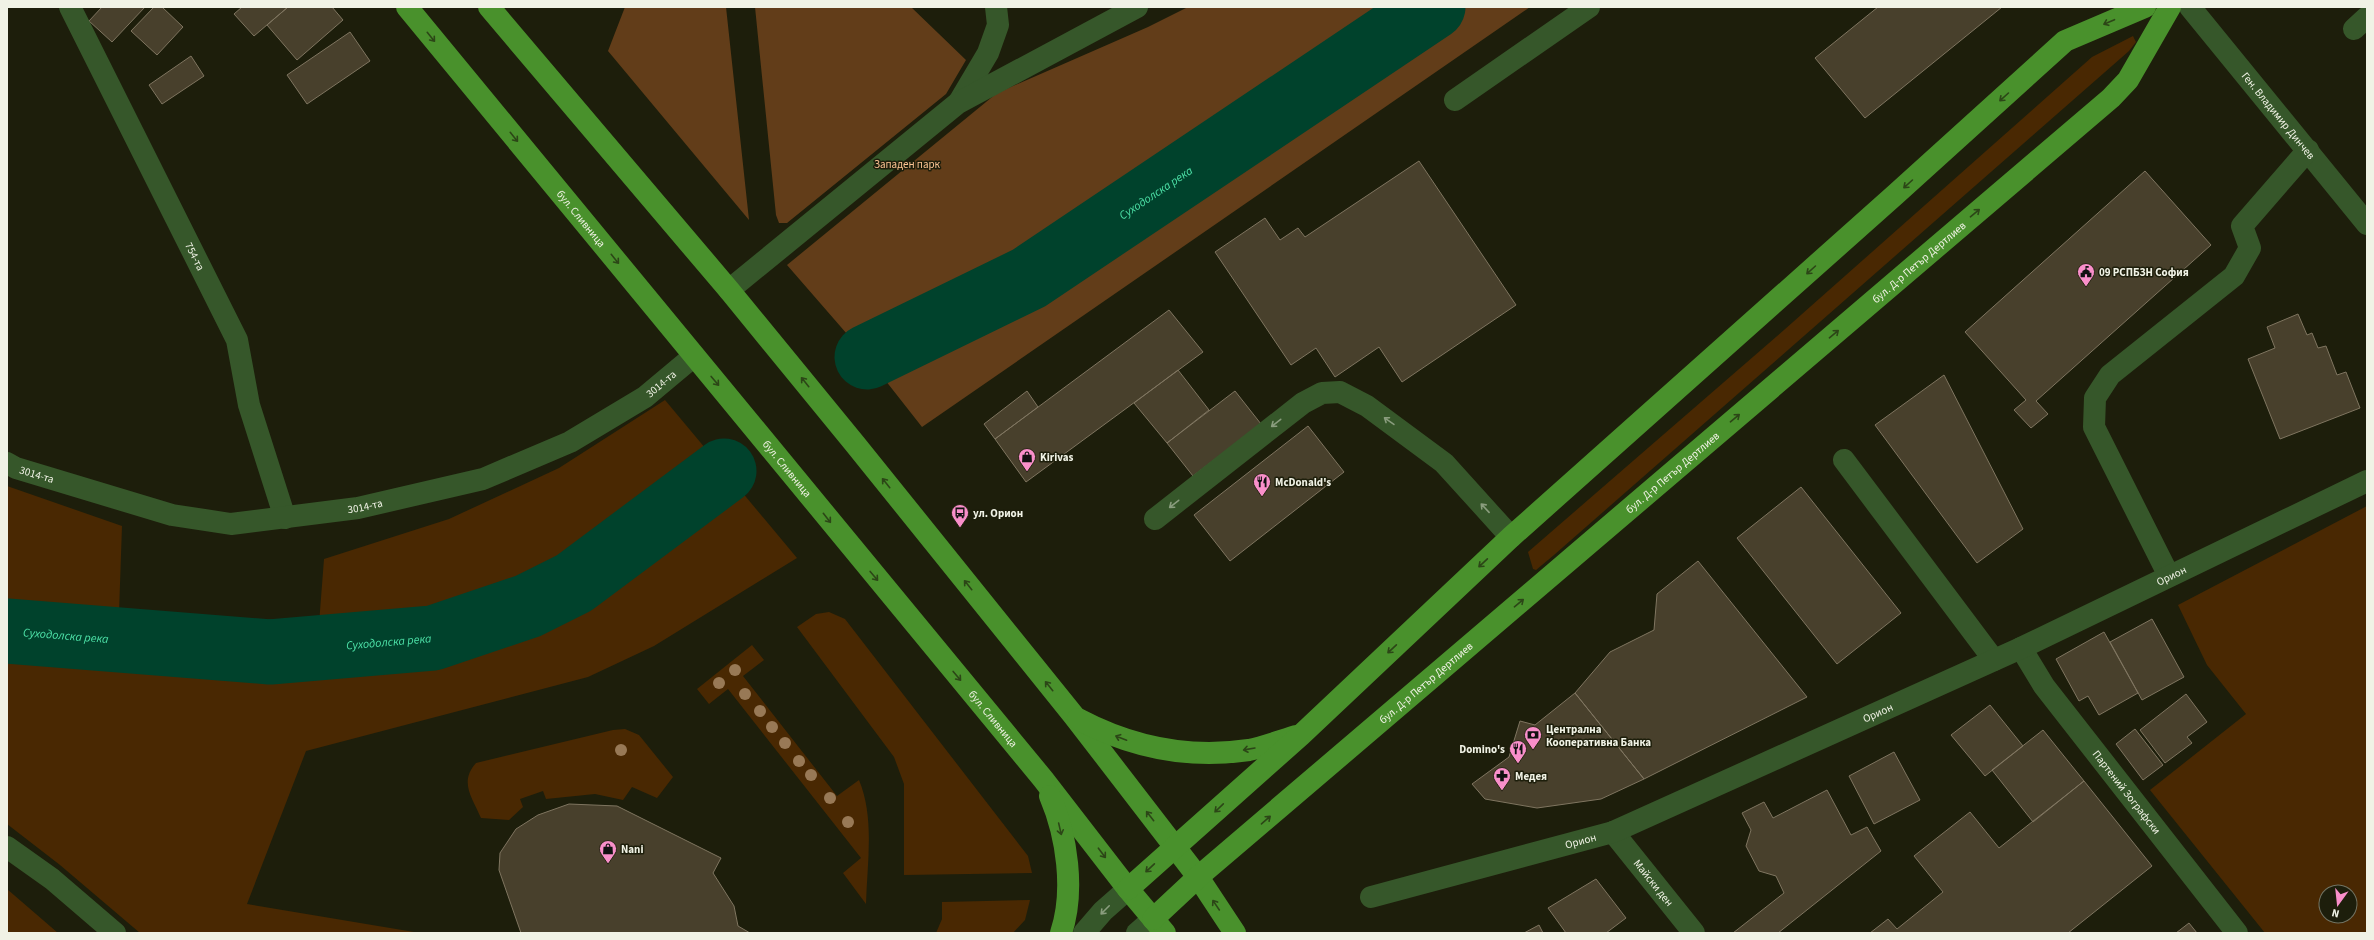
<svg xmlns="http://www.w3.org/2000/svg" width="2374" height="940" font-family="'Source Sans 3',sans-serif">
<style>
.green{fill:#492802;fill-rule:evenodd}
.forest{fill:#623d19}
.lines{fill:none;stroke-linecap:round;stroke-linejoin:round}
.river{stroke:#00422c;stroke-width:65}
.building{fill:#48402c;stroke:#7f7560}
.minor{stroke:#36572a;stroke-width:22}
.major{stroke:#49912c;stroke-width:22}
.tree{fill:#987956}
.oneway{stroke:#2c4617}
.oneway2{stroke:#8a9d7e}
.labels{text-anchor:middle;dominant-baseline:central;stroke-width:3;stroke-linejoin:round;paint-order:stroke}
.street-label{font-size:11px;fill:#f0f2e5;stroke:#1d1e0b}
.park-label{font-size:11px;fill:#fcc493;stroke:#1d1e0b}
.poi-label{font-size:11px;font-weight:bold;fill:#f0f2e5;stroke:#1d1e0b;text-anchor:start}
.water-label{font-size:12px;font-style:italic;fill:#4ce0a7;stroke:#1d1e0b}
</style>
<rect width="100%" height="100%" fill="#1d1e0b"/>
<!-- green -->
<path class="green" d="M2133,36L2136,42L2129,51L1554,555L1536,570L1533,569L1528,552L1784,330L2092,57Z
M665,400L797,558L654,646L588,677L306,751L247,904L420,933H140L60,865L7,824V486L122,526L119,613L319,624L324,559L449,519L559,468Z
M2367,506V933H2265L2150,790L2246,714L2207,665L2178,605ZM2326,892H2350V916H2326Z
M829,612L845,619L1028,856L1032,873L904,875V784L894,757L797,627L816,614Z
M752,645L764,660L743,676L837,796L859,780C875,818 867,864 866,904L843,873L861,858L728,689L709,704L697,689Z
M625,729L639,735L673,777L657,798L632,787L623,800L595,794L546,799L543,791L520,799L523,807L509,820L481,818C472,797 459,782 476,763L613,730Z
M7,889L58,933H7Z
M1030,900L1025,920L1013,933H936L942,919V902Z"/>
<!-- forest -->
<path class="forest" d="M625,7H726L749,220L608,51Z
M755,7H911L966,60L946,94L787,223H779L776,215Z
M1188,7H1530L922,427L867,357L787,265L997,93L1148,27Z"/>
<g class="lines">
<!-- river -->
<g class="river">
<path id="s1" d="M867,357L1029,278L1433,7"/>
<path id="s2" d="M7,631L270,652L433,638L528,606L574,583L724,471"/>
</g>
</g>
<!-- building -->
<path class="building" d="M102,7H145L112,42L89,21Z
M154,7H162L183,27L157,55L131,31Z
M242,7H288L254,36L234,14Z
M288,7H332L343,20L297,60L267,25Z
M1878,7H2002L1865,118L1815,58Z
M350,32L370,61L307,104L287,75Z
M191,56L204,76L162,104L149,85Z
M1419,161L1516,305L1402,382L1379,347L1335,377L1316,348L1291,365L1215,252L1265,218L1280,240L1298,228L1305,237Z
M2145,171L2211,245L2036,401L2048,414L2031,428L2014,410L2026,400L1965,332Z
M1169,310L1203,352L1026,482L995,439Z
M2298,314L2307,335L2312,333L2318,348L2326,346L2337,375L2346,372L2360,408L2280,439L2248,359L2275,348L2267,327Z
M1178,370L1209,410L1167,443L1134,403Z
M1944,375L2023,529L1977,563L1875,425Z
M1027,391L1038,407L995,439L984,424Z
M1235,391L1261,424L1193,476L1167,443Z
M1308,426L1344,472L1230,561L1194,515Z
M1801,487L1901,613L1837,664L1737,538Z
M1698,561L1807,697L1644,779L1575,693L1610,652L1654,630L1657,594Z
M2152,619L2184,677L2142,700L2110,642Z
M2104,632L2138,693L2099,715L2088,696L2079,701L2056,659Z
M1575,693L1644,779L1601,799L1537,808L1485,799L1472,784L1509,757L1520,721L1535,725Z
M2186,694L2207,722L2187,737L2192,743L2165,763L2140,730Z
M1990,705L2023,746L1985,776L1951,735Z
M2135,729L2163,765L2143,780L2116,744Z
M2043,730L2084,781L2033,822L1992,770Z
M1894,752L1920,800L1874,824L1849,776Z
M2084,781L2152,866L2068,933H1870L1888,919L1897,929L1943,892L1914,856L1970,812L1999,848Z
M1827,790L1851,835L1867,827L1881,851L1778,933H1733L1784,893L1776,876L1759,871L1746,846L1751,830L1742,813L1764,802L1773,818Z
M569,804L617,806L721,858L713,873L734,906L738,926L750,933H521L499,870L500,853L516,829L538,815Z
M1596,879L1626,918L1606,933H1566L1548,908Z
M2189,923L2197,933H2176Z
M1539,925L1543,933H1524Z"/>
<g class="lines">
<!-- minor -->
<g class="minor">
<path id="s3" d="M70,7L237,340L249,405L285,518"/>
<path id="s4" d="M2190,7L2367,224"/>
<path d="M2354,29L2367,17"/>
<path d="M1455,100L1589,7"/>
<path d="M959,102L988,53L998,25L996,7"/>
<path d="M729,290L958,103L1137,7"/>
<path d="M1844,460L1994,660"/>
<path id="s5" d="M7,463L16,468L172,515L231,524L358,508L483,479L570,442L645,397L694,356"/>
<path d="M1155,519L1303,403L1322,393L1340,392L1367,406L1444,463L1511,537"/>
<path d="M2169,576L2094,427L2095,398L2110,375L2234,276L2250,248L2242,226L2308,150"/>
<path id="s6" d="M2021,648L2044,686L2237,933"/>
<path id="s7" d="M1613,832L1694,933"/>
<path d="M7,847L52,879L115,933"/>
<path id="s8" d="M1371,897L1613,832L2021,648L2367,481"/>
<path d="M1084,933L1103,911L1128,889"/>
<path d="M1137,933L1153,919"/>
</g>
<!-- major -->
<g class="major">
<path id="s9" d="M407,7L1043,779L1128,889L1165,933"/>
<path d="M489,7L729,290L855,444L1074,716L1198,877L1235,933"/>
<path d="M1078,719C1131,747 1189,759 1249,750C1264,747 1280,741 1296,736"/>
<path d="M1050,796C1067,836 1075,891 1061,933"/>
<path d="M1128,889L1301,735L1511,537L1896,194L2065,41L2145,7"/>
<path id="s10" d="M1153,919L1198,877L2111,98L2128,80L2170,7"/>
</g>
</g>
<!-- trees -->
<g class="tree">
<circle cx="735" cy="670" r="6"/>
<circle cx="719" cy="683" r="6"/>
<circle cx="745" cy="694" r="6"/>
<circle cx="760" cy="711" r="6"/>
<circle cx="772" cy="727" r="6"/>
<circle cx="785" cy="743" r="6"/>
<circle cx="621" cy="750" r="6"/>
<circle cx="799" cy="761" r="6"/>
<circle cx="811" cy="775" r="6"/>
<circle cx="830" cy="798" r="6"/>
<circle cx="848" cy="822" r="6"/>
</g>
<!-- one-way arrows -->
<defs><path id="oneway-shaft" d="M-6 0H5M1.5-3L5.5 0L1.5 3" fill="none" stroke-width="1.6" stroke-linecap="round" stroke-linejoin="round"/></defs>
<g class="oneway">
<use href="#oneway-shaft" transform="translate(2109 22) rotate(157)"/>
<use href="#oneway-shaft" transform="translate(431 37) rotate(51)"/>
<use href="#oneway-shaft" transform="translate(2004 97) rotate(138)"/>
<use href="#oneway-shaft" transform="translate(514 137) rotate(51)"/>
<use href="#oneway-shaft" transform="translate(1908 184) rotate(138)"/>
<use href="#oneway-shaft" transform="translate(1975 213) rotate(-40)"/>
<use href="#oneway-shaft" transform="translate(615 259) rotate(51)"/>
<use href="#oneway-shaft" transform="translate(1811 270) rotate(138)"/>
<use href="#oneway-shaft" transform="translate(1834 334) rotate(-40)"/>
<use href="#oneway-shaft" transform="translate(715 381) rotate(50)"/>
<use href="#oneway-shaft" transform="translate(805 382) rotate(-129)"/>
<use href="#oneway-shaft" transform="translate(1735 418) rotate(-40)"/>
<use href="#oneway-shaft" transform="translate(886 483) rotate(-129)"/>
<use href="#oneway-shaft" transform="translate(827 518) rotate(52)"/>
<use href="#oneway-shaft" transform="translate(1483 563) rotate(137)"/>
<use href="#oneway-shaft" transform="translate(874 576) rotate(50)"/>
<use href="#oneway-shaft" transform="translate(968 585) rotate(-129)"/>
<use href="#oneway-shaft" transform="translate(1519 603) rotate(-40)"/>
<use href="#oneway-shaft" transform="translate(1392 649) rotate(137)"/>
<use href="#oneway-shaft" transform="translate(957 676) rotate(50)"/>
<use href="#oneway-shaft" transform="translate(1049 686) rotate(-129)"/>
<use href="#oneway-shaft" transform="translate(1121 738) rotate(-159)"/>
<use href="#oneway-shaft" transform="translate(1249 749) rotate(170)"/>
<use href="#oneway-shaft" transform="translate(1219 808) rotate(136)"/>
<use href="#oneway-shaft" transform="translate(1150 816) rotate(-128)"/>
<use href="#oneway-shaft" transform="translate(1266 820) rotate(-41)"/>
<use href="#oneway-shaft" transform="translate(1060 829) rotate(77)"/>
<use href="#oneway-shaft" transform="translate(1102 853) rotate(53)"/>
<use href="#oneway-shaft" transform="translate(1150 868) rotate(137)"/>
<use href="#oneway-shaft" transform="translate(1216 905) rotate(-124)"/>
</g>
<g class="oneway2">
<use href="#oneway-shaft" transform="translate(1389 421) rotate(-145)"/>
<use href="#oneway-shaft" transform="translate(1276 423) rotate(142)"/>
<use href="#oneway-shaft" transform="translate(1174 504) rotate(142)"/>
<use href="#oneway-shaft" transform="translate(1485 508) rotate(-133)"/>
<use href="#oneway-shaft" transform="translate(1105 910) rotate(135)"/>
</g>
<!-- icons -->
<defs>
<symbol id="civic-pin" viewBox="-11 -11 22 30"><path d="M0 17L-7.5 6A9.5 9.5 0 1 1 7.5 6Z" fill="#f98fca" stroke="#1d1e0b"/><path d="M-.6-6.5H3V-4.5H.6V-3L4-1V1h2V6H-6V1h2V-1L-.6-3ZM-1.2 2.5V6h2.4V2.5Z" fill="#111"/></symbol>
<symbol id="shop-pin" viewBox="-11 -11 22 30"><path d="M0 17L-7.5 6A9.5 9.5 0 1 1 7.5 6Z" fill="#f98fca" stroke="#1d1e0b"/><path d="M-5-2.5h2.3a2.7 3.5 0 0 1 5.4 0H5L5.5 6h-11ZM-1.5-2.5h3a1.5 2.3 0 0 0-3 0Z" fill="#111"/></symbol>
<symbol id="restaurant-pin" viewBox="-11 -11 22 30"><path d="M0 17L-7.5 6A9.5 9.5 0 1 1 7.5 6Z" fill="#f98fca" stroke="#1d1e0b"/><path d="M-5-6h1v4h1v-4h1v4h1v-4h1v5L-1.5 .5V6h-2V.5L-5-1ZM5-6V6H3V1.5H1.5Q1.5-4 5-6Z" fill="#111"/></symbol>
<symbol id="bus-pin" viewBox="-11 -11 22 30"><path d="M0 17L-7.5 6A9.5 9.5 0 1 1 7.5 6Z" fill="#f98fca" stroke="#1d1e0b"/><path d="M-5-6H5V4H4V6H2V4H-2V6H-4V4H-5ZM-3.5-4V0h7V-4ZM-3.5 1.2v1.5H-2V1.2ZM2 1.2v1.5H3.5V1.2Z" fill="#111"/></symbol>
<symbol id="bank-pin" viewBox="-11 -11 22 30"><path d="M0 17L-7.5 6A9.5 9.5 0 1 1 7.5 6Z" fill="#f98fca" stroke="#1d1e0b"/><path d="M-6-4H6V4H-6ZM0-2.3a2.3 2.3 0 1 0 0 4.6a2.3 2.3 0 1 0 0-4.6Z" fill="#111"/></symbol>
<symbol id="pharmacy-pin" viewBox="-11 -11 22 30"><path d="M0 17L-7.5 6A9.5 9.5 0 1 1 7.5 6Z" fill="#f98fca" stroke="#1d1e0b"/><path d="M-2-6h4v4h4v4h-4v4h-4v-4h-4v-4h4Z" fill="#111"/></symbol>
</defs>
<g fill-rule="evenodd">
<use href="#civic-pin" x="2076" y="262" width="20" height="27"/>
<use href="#shop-pin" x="1017" y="447" width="20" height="27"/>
<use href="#restaurant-pin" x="1252" y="472" width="20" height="27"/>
<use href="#bus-pin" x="950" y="503" width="20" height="27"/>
<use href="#bank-pin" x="1523" y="725" width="20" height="27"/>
<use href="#restaurant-pin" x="1508" y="739" width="20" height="27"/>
<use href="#pharmacy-pin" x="1492" y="766" width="20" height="27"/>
<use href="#shop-pin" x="598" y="839" width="20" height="27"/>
</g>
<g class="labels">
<!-- street labels -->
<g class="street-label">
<text stroke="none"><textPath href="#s4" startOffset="140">Ген. Владимир Динчев</textPath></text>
<text stroke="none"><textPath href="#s9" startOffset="274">бул. Сливница</textPath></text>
<text stroke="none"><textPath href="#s3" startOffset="279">754-та</textPath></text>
<text stroke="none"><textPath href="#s10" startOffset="1009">бул. Д-р Петър Дертлиев</textPath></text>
<text stroke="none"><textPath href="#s5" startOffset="692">3014-та</textPath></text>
<text stroke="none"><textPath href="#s9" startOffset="598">бул. Сливница</textPath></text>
<text stroke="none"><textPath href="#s10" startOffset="685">бул. Д-р Петър Дертлиев</textPath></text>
<text stroke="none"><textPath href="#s5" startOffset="32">3014-та</textPath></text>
<text stroke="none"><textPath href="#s5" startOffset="368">3014-та</textPath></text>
<text stroke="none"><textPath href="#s8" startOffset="865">Орион</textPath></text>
<text stroke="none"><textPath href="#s10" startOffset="361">бул. Д-р Петър Дертлиев</textPath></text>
<text stroke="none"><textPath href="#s8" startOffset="541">Орион</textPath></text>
<text stroke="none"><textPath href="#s9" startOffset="922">бул. Сливница</textPath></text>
<text stroke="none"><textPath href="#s6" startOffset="179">Партений Зографски</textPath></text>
<text stroke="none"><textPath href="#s8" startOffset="217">Орион</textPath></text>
<text stroke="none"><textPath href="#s7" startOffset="65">Майски ден</textPath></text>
</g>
<!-- park labels -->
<g class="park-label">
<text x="907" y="164">Западен парк</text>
</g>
<!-- poi labels -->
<g class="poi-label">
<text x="2099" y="272">09 РСПБЗН София</text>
<text x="1040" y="457">Kirivas</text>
<text x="1275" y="482">McDonald's</text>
<text x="973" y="513">ул. Орион</text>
<text x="1546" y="729">Централна<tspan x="1546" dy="13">Кооперативна Банка</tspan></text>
<text x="1505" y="749" text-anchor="end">Domino's</text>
<text x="1515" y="776">Медея</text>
<text x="621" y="849">Nani</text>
</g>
<!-- water labels -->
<g class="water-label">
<text stroke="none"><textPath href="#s1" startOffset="333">Суходолска река</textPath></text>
<text stroke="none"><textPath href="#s2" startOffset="59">Суходолска река</textPath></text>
<text stroke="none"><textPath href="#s2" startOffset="383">Суходолска река</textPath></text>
</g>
</g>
<!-- border -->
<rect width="2374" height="940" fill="none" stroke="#f0f2e5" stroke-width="16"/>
<!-- north arrow -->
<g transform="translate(2338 904) rotate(195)"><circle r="19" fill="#1d1e0b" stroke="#717362"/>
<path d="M0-3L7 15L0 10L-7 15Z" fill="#f98fca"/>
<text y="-6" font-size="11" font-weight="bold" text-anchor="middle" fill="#f0f2e5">N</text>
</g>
</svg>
